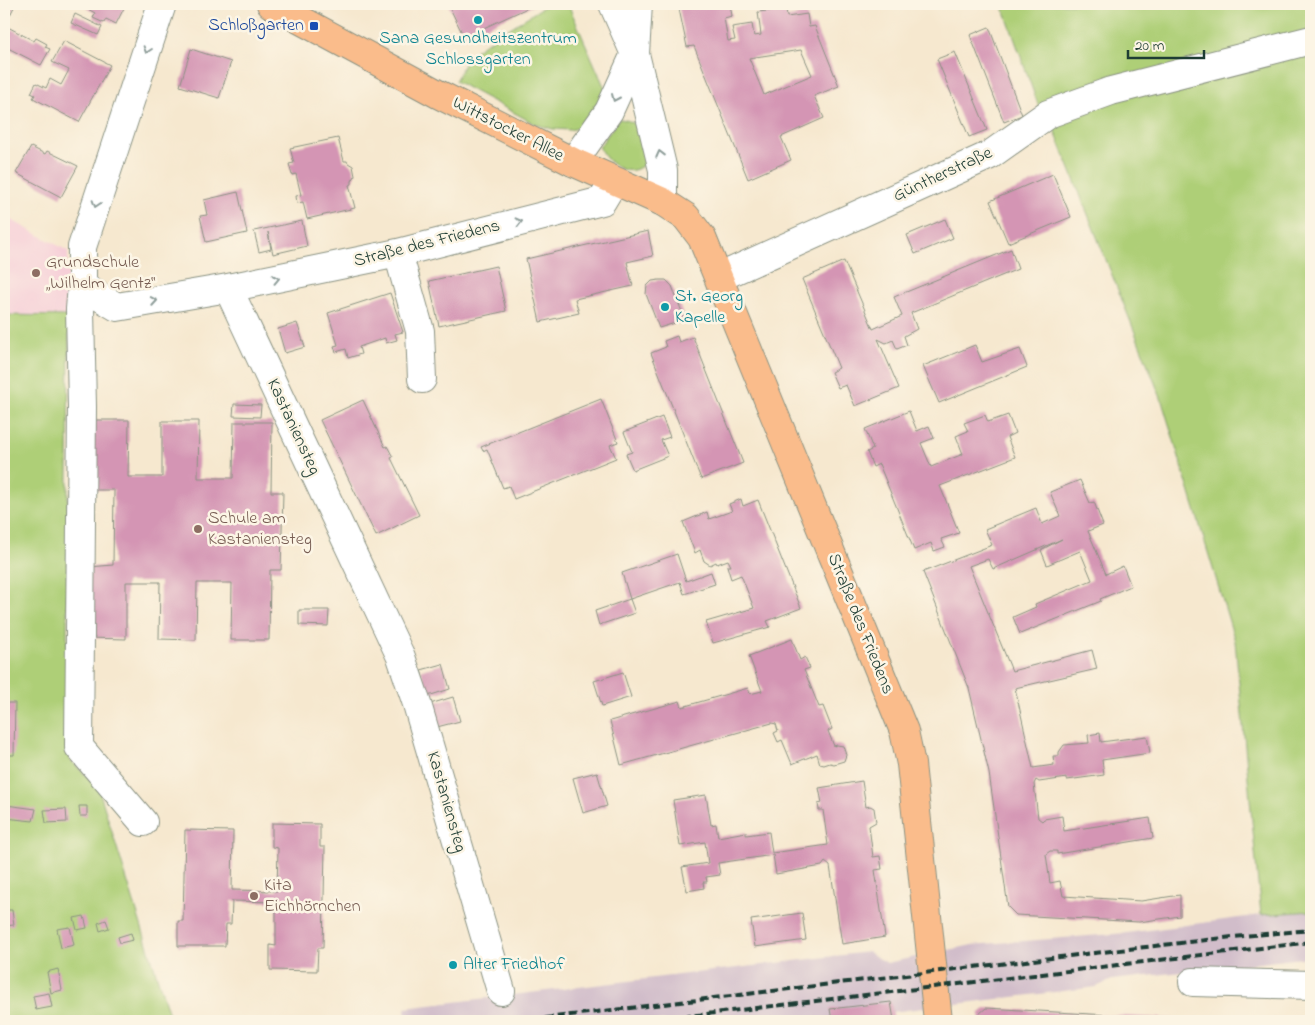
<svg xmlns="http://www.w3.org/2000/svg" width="1315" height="1025" font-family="'Indie Flower',sans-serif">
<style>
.built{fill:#f6cfd8}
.industrial{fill:#d1bdca}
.green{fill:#aecf77;stroke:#668656}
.building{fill:#d495b4;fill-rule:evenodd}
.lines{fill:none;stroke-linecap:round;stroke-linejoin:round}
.minor-casing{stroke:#8a9282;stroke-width:30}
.major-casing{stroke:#8a9282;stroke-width:30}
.minor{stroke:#fff;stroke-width:28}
.major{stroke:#fabc8b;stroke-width:28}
.rail{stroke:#1f3d34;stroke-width:4;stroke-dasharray:8 4;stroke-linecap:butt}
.oneway{stroke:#8f9e9a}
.culture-dot{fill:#0f9aa8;stroke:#fcf5e5;stroke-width:2}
.transit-dot{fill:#1a4fb4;stroke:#fcf5e5;stroke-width:2}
.education-dot{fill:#8d6e63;stroke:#fcf5e5;stroke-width:2}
.labels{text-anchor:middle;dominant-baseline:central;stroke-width:5;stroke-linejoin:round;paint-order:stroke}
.transit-label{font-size:18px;fill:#164399;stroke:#fcf5e5;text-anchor:end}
.culture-label{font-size:18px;fill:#0d838f;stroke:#fcf5e5;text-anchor:start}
.street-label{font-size:18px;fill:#1f3d34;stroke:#fcf5e5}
.education-label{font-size:18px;fill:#785e54;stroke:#fcf5e5;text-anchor:start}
</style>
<rect width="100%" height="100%" fill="#fcf5e5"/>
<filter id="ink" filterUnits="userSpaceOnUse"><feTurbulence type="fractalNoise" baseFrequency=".02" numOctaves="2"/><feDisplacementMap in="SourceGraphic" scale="10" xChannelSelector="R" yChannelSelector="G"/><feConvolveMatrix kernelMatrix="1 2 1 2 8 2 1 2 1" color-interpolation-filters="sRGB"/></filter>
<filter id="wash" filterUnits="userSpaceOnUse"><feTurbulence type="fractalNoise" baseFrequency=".0096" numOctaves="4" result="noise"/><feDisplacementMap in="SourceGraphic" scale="20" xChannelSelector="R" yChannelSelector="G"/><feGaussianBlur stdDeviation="1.12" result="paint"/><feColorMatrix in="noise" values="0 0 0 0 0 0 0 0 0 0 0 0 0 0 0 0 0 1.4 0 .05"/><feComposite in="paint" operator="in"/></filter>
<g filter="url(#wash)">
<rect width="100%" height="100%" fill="#f6e8cf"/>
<!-- built -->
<path class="built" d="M4,216L68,251L69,316L4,315Z"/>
<!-- industrial -->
<path class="industrial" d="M1311,911V957L1112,980L1096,987L817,1021H406L405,1008L868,952L887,963L972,945L1127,933L1261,915Z"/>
<!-- green -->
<path class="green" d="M548,4H568L607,93L593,117L578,128L570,130L553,129L537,125L455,81L468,57L480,47Z
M1002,4H1311V36L1041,113Z
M1311,40V911L1261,915L1235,641L1161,398L1048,114Z
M619,119C645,121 643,139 648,160C632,181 609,167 599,147Z
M4,315L69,316L67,634L70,760L98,787L171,1021H4Z"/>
<g id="blocks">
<!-- building -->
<path class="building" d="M4,4L14,7L4,27Z
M89,4H126L116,24L106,19L104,23L93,18L95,13L86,8Z
M448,4H536L464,37Z
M678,4H730L732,16L724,18L728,41L735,40L732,27L752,24L754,36L761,35L758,12L786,9L787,17L807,14L809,27L815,26L839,86L814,96L824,118L781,137L791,160L748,179L694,46L687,47ZM801,50L812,75L764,95L749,58Z
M75,14L102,27L98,35L71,23Z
M6,26L34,41L36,38L47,44L45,47L50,49L41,65L4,46V31Z
M989,27L1022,115L1004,122L970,35Z
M64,41L110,65L79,122L33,98L35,95L31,93L36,83L46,88L50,79L61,85L69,70L52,62Z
M191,49L231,62L219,98L180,86Z
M955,52L987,130L969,137L937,59Z
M338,138L344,161H347L348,163L353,166L355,176L352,181V184L349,185L355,208L307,219L303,202L297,203L296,196L301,195L296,174L292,175L289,164L294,163L290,148Z
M31,147L45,154L47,151L78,166L61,197L16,173Z
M1053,174L1071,217L1008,243L990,201Z
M238,192L247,233L206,242L200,216L207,215L204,200Z
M945,219L953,238L915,254L907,235Z
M302,221L307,246L273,254L268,232L271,249L259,252L254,231Z
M648,231L653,256L627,262L633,286L575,299L579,313L540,322L526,259Z
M1011,249L1018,269L911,313L917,329L904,336L907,345L897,349L893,340L886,343L878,339L899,388L855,406L846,385L838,388L831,372L839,368L802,279L844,261L873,329L902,316L894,297Z
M496,266L506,311L439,326L429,281Z
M659,280H666L672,286L685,320L659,328L646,294L647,286L652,281Z
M390,293L403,332L395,334L397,340L386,343L385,338L359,347L361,354L348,358L346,349L336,352L334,346L338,345L328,313Z
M297,323L305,347L285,353L278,329Z
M677,336L679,342L693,337L743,463L701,479L651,353L666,347L664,341Z
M975,345L982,362L1020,349L1027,367L939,403L923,366Z
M601,399L618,442L610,445L616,458L514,499L509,486L503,488L487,449L483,451L481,447Z
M363,400L385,447L387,446L393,457L391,458L419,515L376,536L320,420Z
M234,404L261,405L260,417L233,416Z
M909,411L917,431L929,426L934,438L921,443L931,467L963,454L956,436L968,431L964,423L985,415L988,422L1008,415L1015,433L1007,437L1015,457L940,486L959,533L941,539L945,547L934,551L931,543L914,550L879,464L873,467L867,452L873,449L865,429Z
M662,417L670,437L661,440L668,456L633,470L626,454L632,452L624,432Z
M91,420H129L128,477H162V421H199L198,478H233L234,422H272L271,492H283L281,570H270L269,640H231L232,583H197L196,640L159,639L160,582H126V639L87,638L89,567L113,565L114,490H89Z
M1080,480L1090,503L1094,502L1103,525L1088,531L1106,574L1123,566L1131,586L1100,599L1101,601L1020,634L1013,617L1036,607L1035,604L1092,580L1080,551L1047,565L1041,550L1062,539L993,569L988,559L969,566L1012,671L1092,650L1097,669L1015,688L1033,768L1054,765L1053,756H1059V752L1064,745L1089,743L1088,735L1100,733L1101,742L1147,736L1150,753L1102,760L1104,775L1067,780V778L1039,782L1036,780L1034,784L1038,818L1042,821L1044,819L1062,816L1064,831L1150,818L1153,838L1057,854V851H1050L1046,854L1050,883L1060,881L1063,896L1141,901L1180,895V916L1139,922L1016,915L1008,907L989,773L969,688L923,572L992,545L985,529L1036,508L1042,524L1060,516L1050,492Z
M741,499L743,506L758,500L801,608L767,621L770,627L713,643L706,622L754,608L741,575L731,579L727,566H731L728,560L717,564L716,562L710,565L704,561L700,550L695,553L683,522L707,512L709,519L732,511L729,504Z
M677,554L686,581L711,572L715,584L684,594L680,582L630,599L622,573Z
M630,599L635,613L599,625L595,611Z
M299,610H329L328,626L299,625Z
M792,639L800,660L805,657L810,668L804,670L819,707L823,706L832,729L828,731L834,746L837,745L843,746L846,755L844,761L834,764L830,763L824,765L820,764L817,754L792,764L782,740L778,742L774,733L778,731L776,724L772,723L621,765L610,721L680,701L682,707L748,688L750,694L762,691L749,656Z
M443,664L450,689L428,696L421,670Z
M623,672L631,697L602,706L594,681Z
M453,697L460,721L437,727L430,704Z
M4,703H15L14,755H4Z
M597,772L607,806L583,813L573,778Z
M862,781L866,807L870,806L874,808L876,822L869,826L873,857L880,856L882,869L875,870L885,937L842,944L830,866L825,862L822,866L776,874L773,855L718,863L720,875L706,877L707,882H703L704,888L687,891L682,867L708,863L705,842L680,846L673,800L706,795L711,825L716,824L718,837L746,832V835L769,832L772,853L828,845L823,810H819L818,804L822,803L819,788Z
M6,805L36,809L33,821L5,818Z
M79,806H87V816H80Z
M66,809L67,822L46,823L44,810Z
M272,823L320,824V847H325L323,948H318L317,971L270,970V945L276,946V902L232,901L231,924H226L225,946H178V921H183L185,830L233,831L232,890L277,891L278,848L272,847Z
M4,910H12L14,925L4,926Z
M802,913L806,940L755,947L751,920Z
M84,916L87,928L77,930L74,918Z
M106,920L109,928L100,931L98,923Z
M70,927L74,945L61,948L57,929Z
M131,933L133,940L120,943L118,937Z
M58,969L62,990L51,993L47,972Z
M49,993L52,1007L36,1010L33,996Z
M891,1002L894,1020L896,1021H832L830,1009Z
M986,1008L1196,1020L1195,1021H980L979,1014Z"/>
</g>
</g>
<g filter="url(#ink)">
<use href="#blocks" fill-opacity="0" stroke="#8a9282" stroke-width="1"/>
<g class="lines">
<defs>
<path id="minor" d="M162,4L82,247V286L117,307L228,288L398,253L602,201L614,181
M613,4L635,54L663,170V202
M573,162L609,111L635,54L638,4
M398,253L420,331L422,379
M720,277L990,155L1048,114L1111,91L1311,40
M82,286L80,309L82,407L79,747L143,822
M228,288L401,657L417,704L501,991
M1193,982L1311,985"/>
<path id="major" d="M271,4L438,94L573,162L663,202L686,217L702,238L904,731L911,764L938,1021"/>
</defs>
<!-- minor casing -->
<use href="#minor" class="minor-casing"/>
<!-- major casing -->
<use href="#major" class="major-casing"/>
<!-- minor -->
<use href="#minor" class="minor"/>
<!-- major -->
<use href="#major" class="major"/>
<!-- rail -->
<path class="rail" d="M521,1021L965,968L1232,937L1311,930
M647,1021L1311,942"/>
</g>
<!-- one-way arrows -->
<defs><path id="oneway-chevron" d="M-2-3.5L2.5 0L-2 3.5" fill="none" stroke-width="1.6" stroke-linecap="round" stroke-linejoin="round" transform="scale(1.25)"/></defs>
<g class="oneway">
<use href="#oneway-chevron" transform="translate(147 50) rotate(108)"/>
<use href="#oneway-chevron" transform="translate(615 98) rotate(114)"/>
<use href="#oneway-chevron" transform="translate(660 154) rotate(-104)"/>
<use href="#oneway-chevron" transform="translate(96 204) rotate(108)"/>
<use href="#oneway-chevron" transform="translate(519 222) rotate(-14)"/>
<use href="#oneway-chevron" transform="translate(276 279) rotate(-12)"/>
<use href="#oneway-chevron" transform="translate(154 301) rotate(-10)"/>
</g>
</g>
<!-- markers -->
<g class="culture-dot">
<circle cx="478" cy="20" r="5"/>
<circle cx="665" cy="307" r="5"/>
<circle cx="453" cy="965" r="5"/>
</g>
<rect class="transit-dot" x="309" y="21" width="10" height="10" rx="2.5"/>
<g class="education-dot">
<circle cx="36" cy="273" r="5"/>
<circle cx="198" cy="529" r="5"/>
<circle cx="254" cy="896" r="5"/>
</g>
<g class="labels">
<!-- transit labels -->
<g class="transit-label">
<text x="304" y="26">Schloßgarten</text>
</g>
<!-- culture labels -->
<g class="culture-label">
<text x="478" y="39" text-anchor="middle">Sana Gesundheitszentrum<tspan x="478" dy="21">Schlossgarten</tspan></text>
<text x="675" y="297">St. Georg<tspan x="675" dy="21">Kapelle</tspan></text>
<text x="463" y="965">Alter Friedhof</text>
</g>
<!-- street labels -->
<g class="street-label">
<text transform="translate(508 130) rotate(27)">Wittstocker Allee</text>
<text transform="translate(943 175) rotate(-25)">Güntherstraße</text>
<text transform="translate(427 244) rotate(-14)">Straße des Friedens</text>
<text transform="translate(293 427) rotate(65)">Kastaniensteg</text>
<text transform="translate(860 624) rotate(68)">Straße des Friedens</text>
<text transform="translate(446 802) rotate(74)">Kastaniensteg</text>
</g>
<!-- education labels -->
<g class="education-label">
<text x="46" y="263">Grundschule<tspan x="46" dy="21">„Wilhelm Gentz“</tspan></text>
<text x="208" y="519">Schule am<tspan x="208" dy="21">Kastaniensteg</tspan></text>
<text x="264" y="886">Kita<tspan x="264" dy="21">Eichhörnchen</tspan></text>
</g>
</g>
<!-- margin -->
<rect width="1315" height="1025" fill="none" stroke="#fcf5e5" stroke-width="20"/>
<!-- scale -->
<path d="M1128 50v8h76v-8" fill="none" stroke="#1f3d34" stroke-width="2.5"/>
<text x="1135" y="50" font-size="15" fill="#1f3d34" stroke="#fcf5e5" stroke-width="4" paint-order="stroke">20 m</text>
</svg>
